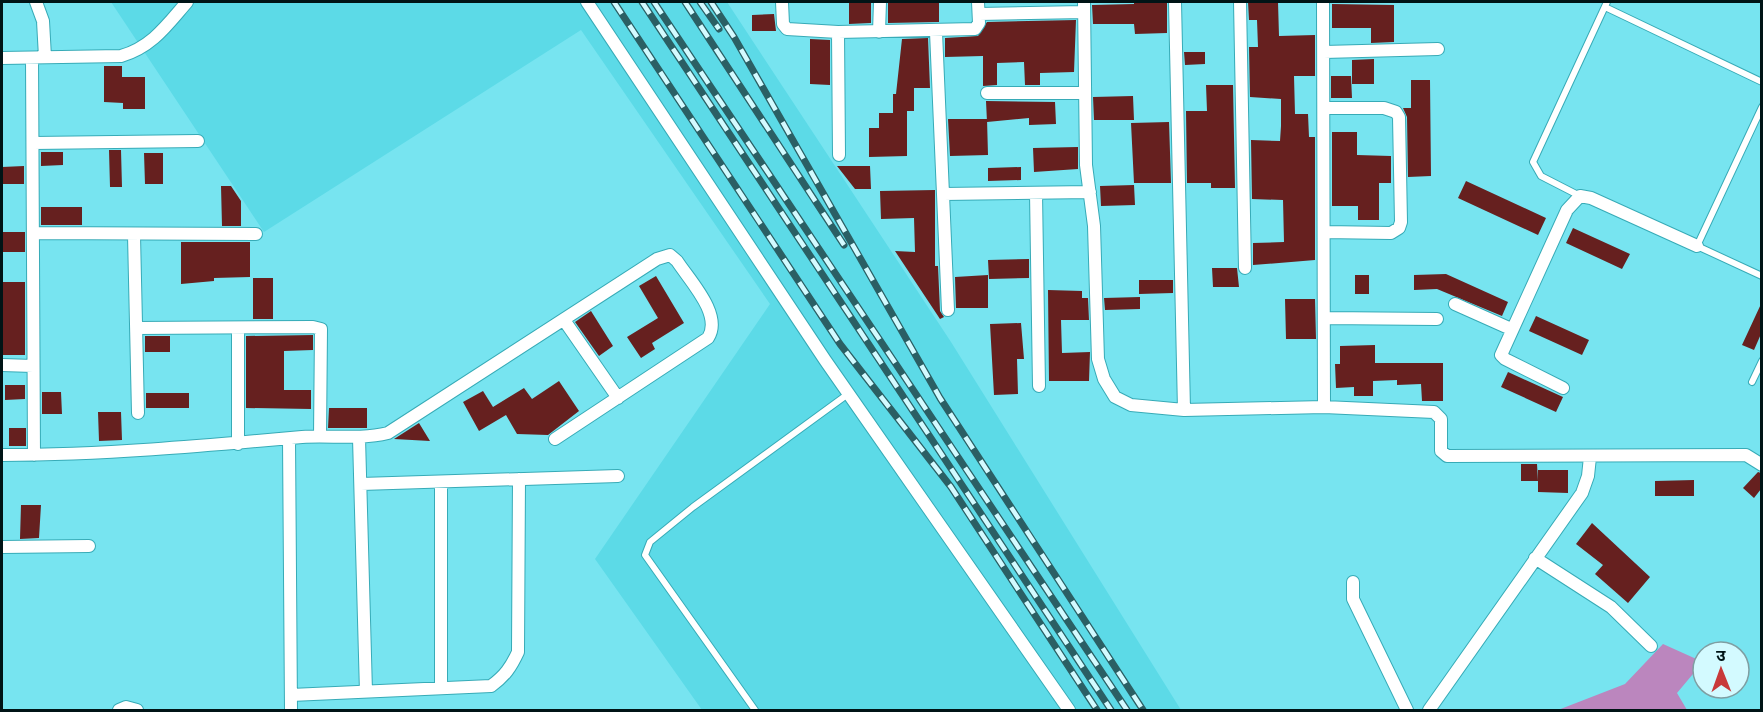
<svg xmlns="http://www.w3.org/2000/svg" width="1763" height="712" font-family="'Titillium Web','Noto Sans Devanagari',sans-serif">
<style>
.built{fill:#5cdae7}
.water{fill:#bb86be}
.building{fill:#66201f}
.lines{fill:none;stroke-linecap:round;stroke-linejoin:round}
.service-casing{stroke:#37abb7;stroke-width:8}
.minor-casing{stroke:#37abb7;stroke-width:14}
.service{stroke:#fff;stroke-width:6}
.minor{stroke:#fff;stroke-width:12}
.rail-casing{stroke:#2b5f64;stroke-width:7}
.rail{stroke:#d3faff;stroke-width:4.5;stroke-dasharray:14;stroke-linecap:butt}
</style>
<rect width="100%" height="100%" fill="#77e4f0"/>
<!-- built -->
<path class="built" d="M111,2H727L951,342L1181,710H702L595,559L770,304L581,30L264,232Z"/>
<!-- water -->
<path class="water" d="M1663,644L1703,662L1677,693L1687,710H1558L1625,684Z"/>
<!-- building -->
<path class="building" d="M849,2H871V23L849,24Z
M939,2V22L888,23V3Z
M1134,2H1167V33L1135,34L1134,24H1093L1092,5L1134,4Z
M1248,2H1278L1279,36L1315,35V76H1294L1295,114H1308L1309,137H1315V260L1253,265V243L1284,242L1283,200L1252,199L1251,140L1280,141L1281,126V99L1250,97L1249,47H1258L1257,20H1249Z
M1332,4L1394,5V42L1371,43V28H1332Z
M774,14L776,31H752V15Z
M1076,20L1074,72L1040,73V85H1025L1024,62L997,63V85L983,86V56L945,57V38L978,36L987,22Z
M928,38L930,88H914V111H907V156L869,157V128H879V113H893V94H896L902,39Z
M810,39L830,40V85L810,84Z
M1184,52H1205V64L1185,65Z
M1374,59V84H1352V60Z
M104,66H122V77H145V109H123V103L104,102Z
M1331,76H1351L1352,98H1331Z
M1411,80H1430L1431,176L1408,177L1407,117L1403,108H1411Z
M1206,85H1233L1235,188H1211V183H1187L1186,111H1207Z
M1133,96L1134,120H1094L1093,97Z
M986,101L1055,102L1056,124L1029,125V118L987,122Z
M948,119H987L988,155L950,156Z
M1169,122L1171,183H1134L1131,123Z
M1332,132H1357V155L1391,156V183H1379V220H1358V206H1332Z
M1078,147V169L1034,172L1033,148Z
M109,150H121L122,187H110Z
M41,152H63V165L41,166Z
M144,153H163V184H145Z
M24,166V184H2V167Z
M837,166H870L871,189H855Z
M1021,167V180L988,181V168Z
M1466,181L1546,218L1538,235L1458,198Z
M1134,185L1135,205L1101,206L1100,186Z
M221,186H231L241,201V226H222Z
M935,190V266H938L940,311L944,317L940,319L895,251L915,252L914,218L881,219L880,191Z
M41,207H82V225H41Z
M1573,228L1630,254L1622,269L1566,243Z
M2,232H25V252H2Z
M181,242H250V277L214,278V281L181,284Z
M1029,259V278L989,279L988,260Z
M1212,268H1237L1239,287H1213Z
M1446,274L1508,302L1502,316L1437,289L1414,290V275Z
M988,275V308H956L955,277Z
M1355,275H1369V294H1355Z
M656,276L684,323L652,343L655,349L641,358L627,337L658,318L639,286Z
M253,278H273V319H253Z
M1139,280H1173V293L1139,294Z
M3,282H25V355H2Z
M1048,290L1082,291V298H1088L1089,320H1061L1062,353L1090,352L1089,381H1049Z
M1140,297V309L1105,310L1104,298Z
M1285,299H1315L1316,339H1286Z
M1761,304V334L1754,350L1742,345Z
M591,311L613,346L599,356L575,322Z
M1536,316L1589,340L1582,355L1529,331Z
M1021,323L1024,359H1017L1018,394L994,395L990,324Z
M313,335V350L284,351V390H311V409L246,408V336Z
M145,336H170V352H145Z
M1375,345V363H1443V401H1422L1421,384L1397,385V380L1373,381V396H1354V387L1336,388L1335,364H1340V346Z
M1508,372L1563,397L1556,412L1501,387Z
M559,381L579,411L548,435L517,434L506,415L479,431L463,402L483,391L493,407L524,388L532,399Z
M5,385H25V399L5,400Z
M42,392H61L62,414H42Z
M146,393H189V408H146Z
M329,408H367V428H328Z
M98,412H121L122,440L99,441Z
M419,423L430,441L394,439Z
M9,428H26V446H9Z
M1521,464H1537L1538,481H1521Z
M1538,470H1568V493L1538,492Z
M1758,472L1761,473V489L1754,498L1743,488Z
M1694,480V496H1655V481Z
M21,505H41L39,538L20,539Z
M1592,523L1650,577L1628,603L1595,574L1603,565L1576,544Z"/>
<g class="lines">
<defs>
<path id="service" d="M1605,7L1762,82
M1762,107L1697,246L1762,276
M1580,196L1541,176L1533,162L1607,2
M1752,382L1762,361
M755,710L645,555L650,542L693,507L848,394"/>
<path id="minor" d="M36,2L43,21L45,57
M587,2L825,360L1069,710
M782,2L783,24L787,29L838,32L975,29L979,23L978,2
M1084,2L1086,165L1094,226L1098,359L1104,379L1115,397L1131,405L1184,410L1324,407L1434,412L1441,419V451L1447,456L1746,455L1762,465
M1175,2L1184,410
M1240,2L1245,268
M1323,2L1324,407
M979,14L1084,12
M838,32L839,155
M879,32L880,2
M936,32L948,310
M1324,52L1438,49
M2,58L121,56C152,47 167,25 187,2
M32,58L34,455
M987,93H1085
M33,143L198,141
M1036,193L1039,386
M943,194L1090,192
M1324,232L1391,233L1399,228L1401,222L1399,117L1396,112L1384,108H1324
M33,233L256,234
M134,235L138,413
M1455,304L1511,329
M1324,318L1437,319
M564,320L618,398
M136,328L313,327L321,329L320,436
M238,328V444
M2,365L33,366
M1563,388L1505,359L1501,355L1567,210L1580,196L1591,198L1697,246
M359,438L366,692
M289,439L291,710
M2,455C102,455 202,446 302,437C331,435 359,440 388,433L657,259L670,255L677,261C690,281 723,315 708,338L555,439
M441,482V688
M361,484L618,476
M2,547L89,546
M1535,558L1611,607L1651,646
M1353,582V599L1407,710
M291,695L491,686C505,676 511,667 518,652L519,479
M119,710L126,707L137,710
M1429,710L1582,493L1588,476L1590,457"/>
</defs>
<!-- service casing -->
<use href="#service" class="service-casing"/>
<!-- minor casing -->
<use href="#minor" class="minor-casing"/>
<!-- service -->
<use href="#service" class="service"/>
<!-- minor -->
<use href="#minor" class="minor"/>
<defs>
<path id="rail" d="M614,2L840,344L951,487L1097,710
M642,2L1111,710
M654,2L1127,710
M685,2L844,245
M700,2L719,29
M711,2L734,37L940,398L1143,710"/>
</defs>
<!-- rail casing -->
<use href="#rail" class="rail-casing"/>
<!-- rail -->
<use href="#rail" class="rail"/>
</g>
<!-- border -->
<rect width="1763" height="712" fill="none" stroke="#001416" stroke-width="6"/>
<!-- north arrow -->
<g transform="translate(1721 670) rotate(359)"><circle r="28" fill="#d3faff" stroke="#7f9ea2" stroke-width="1.5"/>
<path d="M0-4.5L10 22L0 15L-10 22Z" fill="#c8393a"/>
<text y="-9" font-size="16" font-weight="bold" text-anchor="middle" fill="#001416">उ</text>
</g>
</svg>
